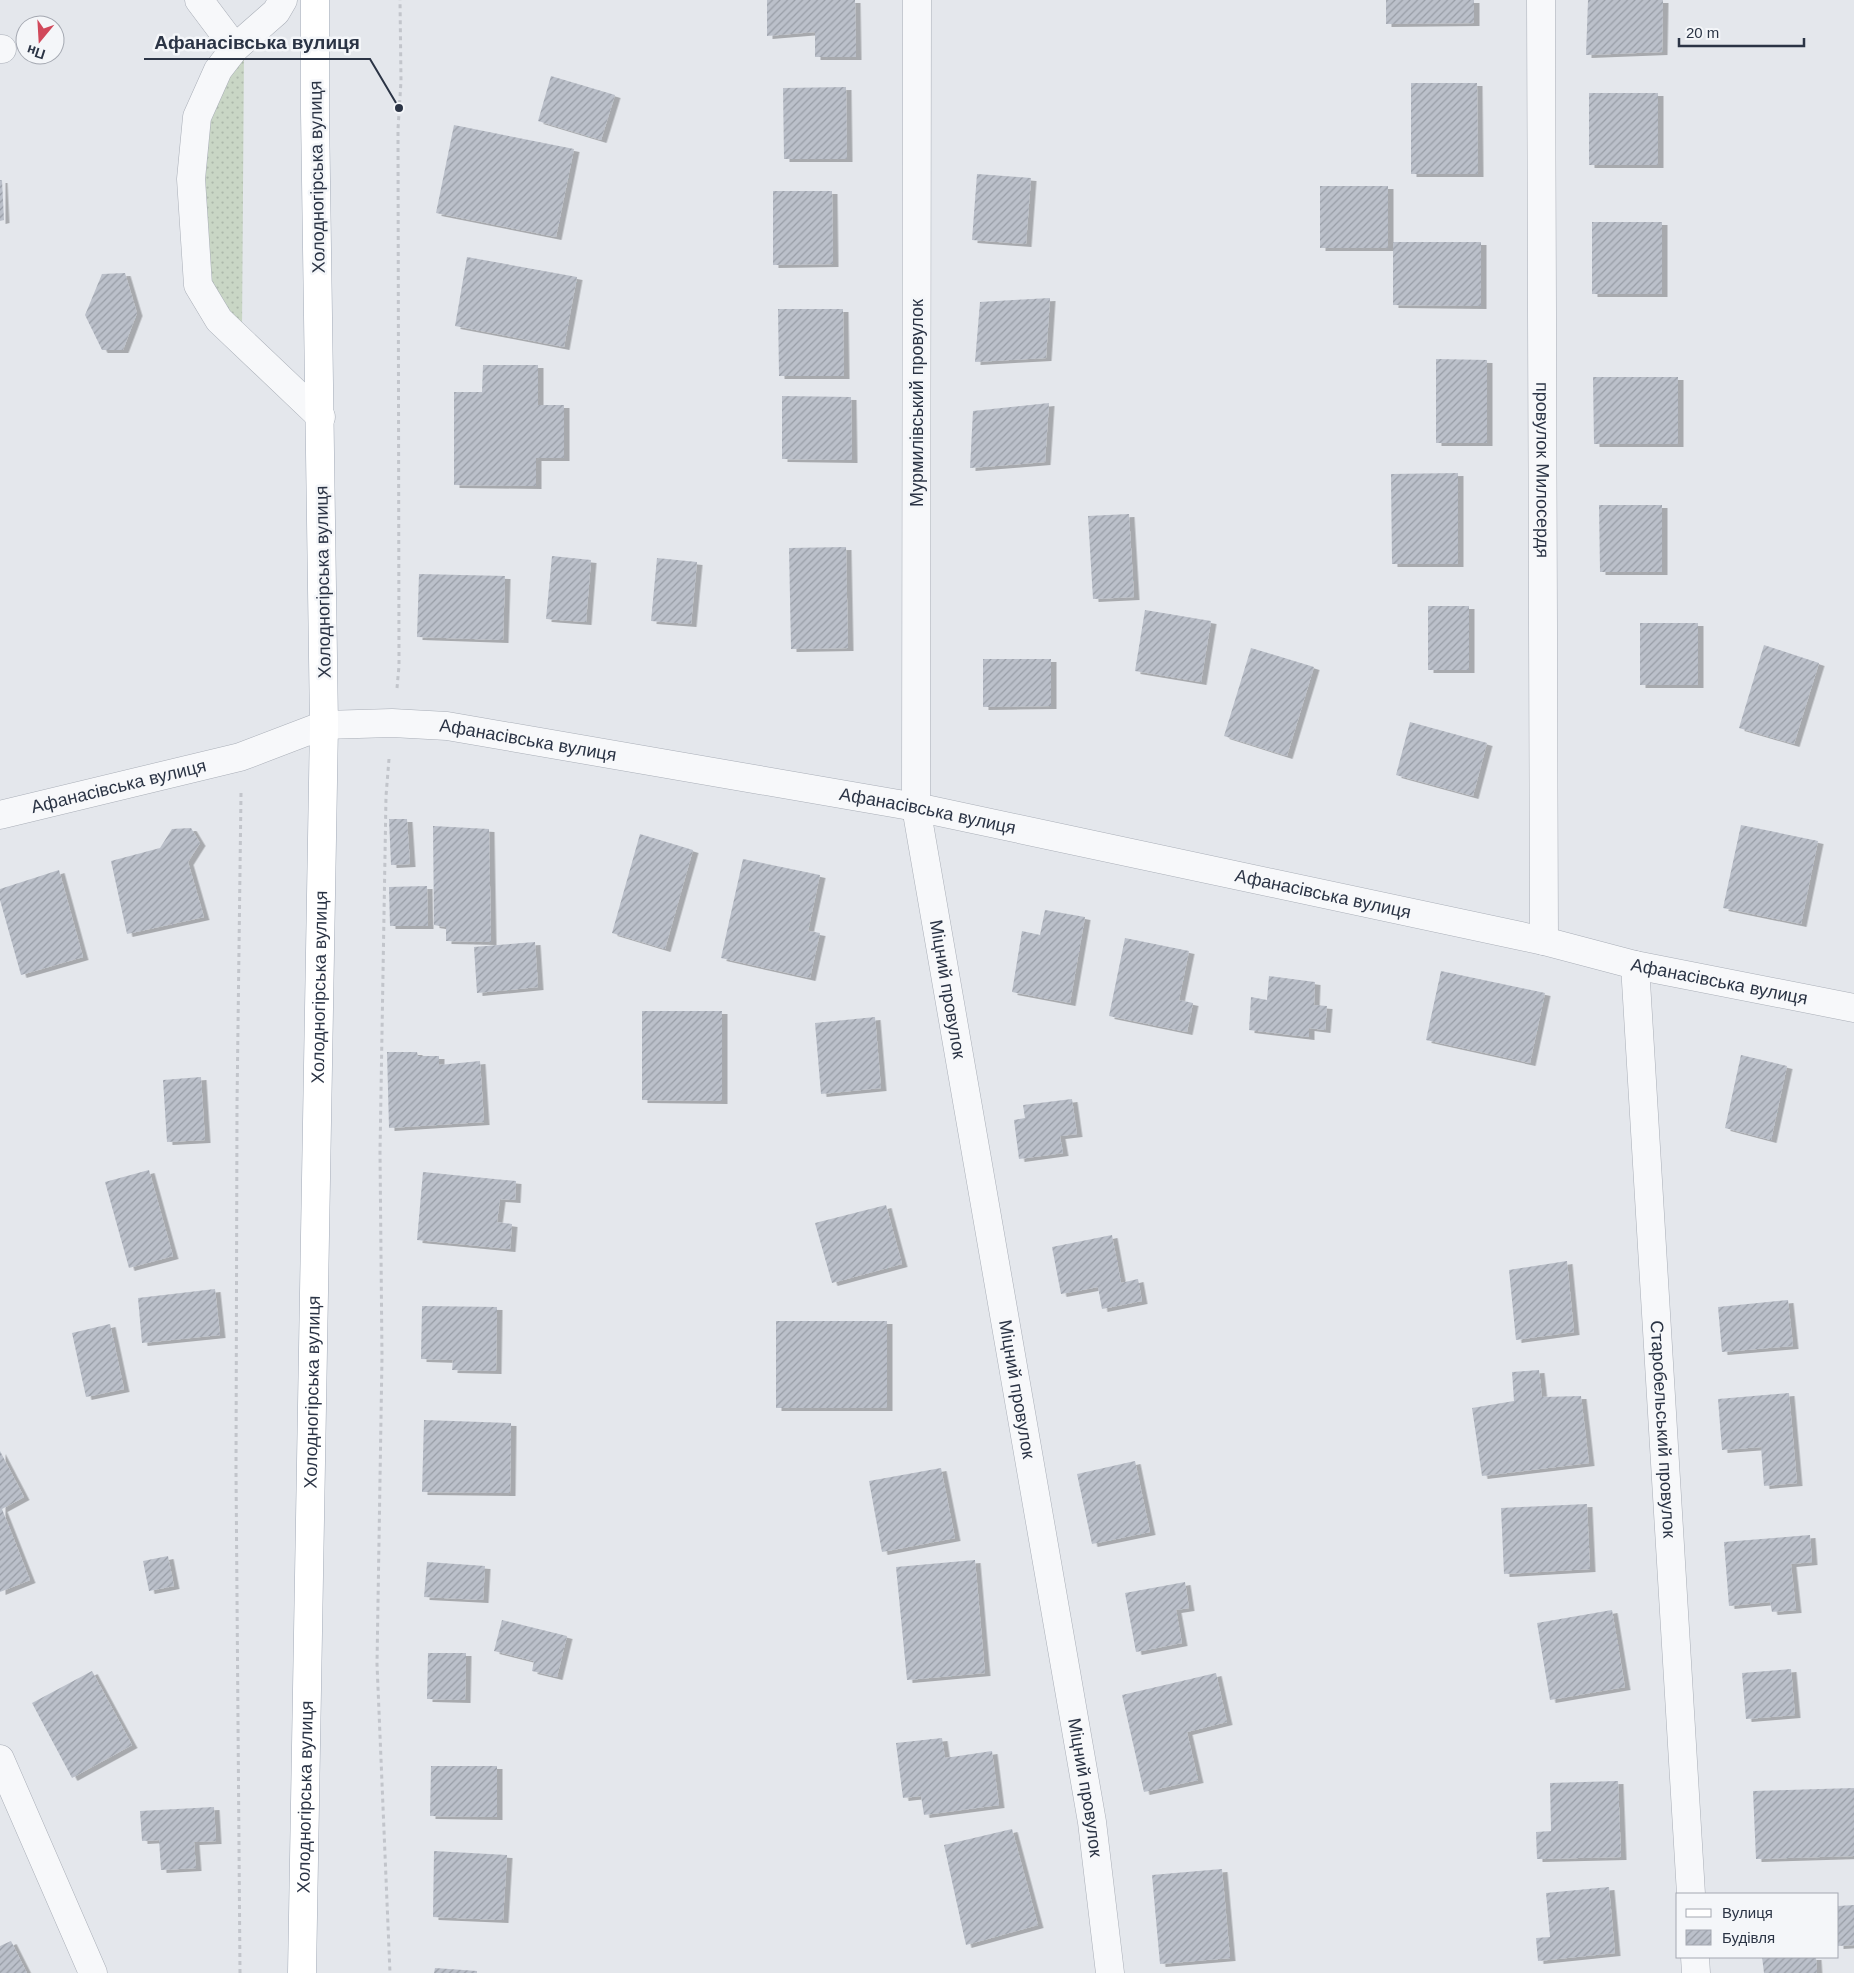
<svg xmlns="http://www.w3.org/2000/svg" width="1854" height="1973" font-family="Arial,sans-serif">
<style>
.grass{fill:url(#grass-dots)}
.building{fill:url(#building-hatch);filter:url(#shadow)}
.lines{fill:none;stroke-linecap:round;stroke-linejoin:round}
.minor-casing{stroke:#a9aeb7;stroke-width:29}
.major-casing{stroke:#a3abb8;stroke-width:29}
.path{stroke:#c2c5cb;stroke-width:3;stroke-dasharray:4 4;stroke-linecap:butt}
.minor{stroke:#f7f8fa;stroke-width:28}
.major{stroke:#fff;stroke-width:28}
.labels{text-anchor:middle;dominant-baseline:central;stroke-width:5;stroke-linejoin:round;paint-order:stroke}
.street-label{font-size:18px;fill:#2b3445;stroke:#f4f6f9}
.leader{fill:none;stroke:#2b3445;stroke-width:2}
.callout-dot{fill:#2b3445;stroke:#f4f6f9;stroke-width:2}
.callout-label{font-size:19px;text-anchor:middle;font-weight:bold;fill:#2b3445;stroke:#f4f6f9;stroke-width:5;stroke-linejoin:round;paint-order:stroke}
</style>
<defs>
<pattern id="grass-dots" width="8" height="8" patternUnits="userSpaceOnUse" patternTransform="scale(1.25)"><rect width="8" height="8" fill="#c9d6c5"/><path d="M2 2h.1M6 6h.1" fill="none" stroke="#adb8ab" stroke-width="1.8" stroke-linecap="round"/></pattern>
<pattern id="building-hatch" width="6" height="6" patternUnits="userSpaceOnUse" patternTransform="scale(1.25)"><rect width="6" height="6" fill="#bbc0ca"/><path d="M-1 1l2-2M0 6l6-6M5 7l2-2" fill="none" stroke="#989da6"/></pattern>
<filter id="shadow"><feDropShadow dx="5.5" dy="3" stdDeviation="0" flood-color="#0004"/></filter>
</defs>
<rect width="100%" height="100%" fill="#e4e7ec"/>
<!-- grass -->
<path class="grass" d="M244,51L242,332L199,281L197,123Z"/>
<!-- building -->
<path class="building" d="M767,0H855L856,57H815V32L767,36Z
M1386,0H1474V23L1386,24Z
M1588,0H1663L1662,52L1586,55Z
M551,76L615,95L601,140L538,121Z
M1411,83H1477L1478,174H1411Z
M846,87L847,159H784L783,88Z
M1589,93H1658V165H1589Z
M454,125L574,149L556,237L436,213Z
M977,174L1031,178L1026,244L972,240Z
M0,180H2L4,220L0,221Z
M1320,186H1388V248H1320Z
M773,191H832L833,264L773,265Z
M1592,222H1662V294H1592Z
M1393,242H1481V306L1393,305Z
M467,257L577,277L564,347L455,326Z
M125,273L137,313L123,350H102L85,315L102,274Z
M1050,298L1046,358L975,362L980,302Z
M778,309H843L844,376H779Z
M1436,359L1487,360V443H1436Z
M483,365H538V405H564V458H536V486L454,485V392H482Z
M1593,377H1678V444H1594Z
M782,396L851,397L852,460L782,459Z
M1049,403L1045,462L970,468L973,411Z
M1458,473V564H1392L1391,474Z
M1599,505H1662V572H1600Z
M1129,514L1134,597L1093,599L1088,516Z
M846,547L848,648L791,649L789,548Z
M552,556L591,560L586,622L546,619Z
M657,558L697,562L691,624L651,621Z
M419,574L505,576L503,640L417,637Z
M1428,606H1469V670H1428Z
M1145,610L1211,621L1201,682L1135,671Z
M1640,623H1698V685H1640Z
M1764,645L1819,663L1794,744L1739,728Z
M1251,648L1314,667L1287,756L1224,736Z
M983,659H1051V706L983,707Z
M1410,722L1487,743L1473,796L1396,775Z
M389,819H407L410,864L391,865Z
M1741,825L1818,841L1801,924L1723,908Z
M433,826L489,829L491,942L446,941V927L434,925Z
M191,828L200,843L188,862L204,917L127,934L111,861L160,848L172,829Z
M640,834L693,850L665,949L612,933Z
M743,859L820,875L808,931L820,933L810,978L721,958Z
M59,870L83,957L21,975L0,900V889Z
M427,886L428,926H390L389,887Z
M1045,910L1085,917L1070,1003L1012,992L1022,931L1040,935Z
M1125,938L1189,951L1179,1000L1193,1003L1187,1032L1109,1016Z
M535,942L538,987L477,993L474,947Z
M1441,971L1545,993L1530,1063L1426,1040Z
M1269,976L1315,982L1314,1005L1327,1006L1325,1030L1309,1028V1037L1249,1030L1251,997L1267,1000Z
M642,1011H722V1101L642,1100Z
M875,1017L881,1088L821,1094L815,1023Z
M387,1052H417L418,1056H439V1065L480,1061L484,1122L389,1128Z
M1741,1055L1787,1066L1771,1140L1725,1128Z
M201,1077L205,1140L167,1142L163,1080Z
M1072,1099L1077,1134L1060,1136L1063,1153L1019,1159L1014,1120L1025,1118L1023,1105Z
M149,1170L173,1256L129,1268L105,1182Z
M423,1172L516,1181L515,1200L500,1199L497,1222L512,1224L510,1249L417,1240Z
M886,1205L902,1264L832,1283L815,1223Z
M1112,1235L1121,1283L1138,1279L1142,1301L1102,1309L1098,1287L1061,1294L1052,1247Z
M1567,1261L1574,1332L1516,1340L1509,1270Z
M215,1289L220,1335L142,1343L138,1298Z
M1788,1300L1793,1346L1722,1352L1718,1307Z
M422,1306L497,1307L496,1371L452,1370L453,1360L421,1359Z
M776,1321H887V1408H776Z
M110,1324L124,1389L86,1397L72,1333Z
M1539,1370L1542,1397L1581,1396L1589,1463L1482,1476L1472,1408L1514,1401L1512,1372Z
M1789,1393L1797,1483L1764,1486L1761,1447L1722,1450L1718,1399Z
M424,1420L511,1423L510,1493L422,1492Z
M0,1451L24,1497L2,1509L30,1580L0,1592Z
M1135,1461L1150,1532L1092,1544L1077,1474Z
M941,1468L955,1538L882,1552L869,1481Z
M1587,1504L1590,1569L1504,1574L1501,1508Z
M1810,1535L1812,1562L1791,1564L1796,1610L1772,1612L1770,1602L1729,1606L1724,1542Z
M168,1556L174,1586L149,1591L143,1561Z
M975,1560L985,1673L907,1680L896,1567Z
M427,1562L485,1566L483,1600L424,1597Z
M1185,1582L1189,1608L1176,1610L1182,1643L1136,1652L1125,1593Z
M1612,1610L1625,1687L1550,1700L1537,1623Z
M502,1620L567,1636L557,1677L532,1671L534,1661L494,1651Z
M428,1653H466L465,1700L427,1699Z
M1791,1669L1795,1715L1746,1719L1742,1673Z
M92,1671L132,1745L72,1778L32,1703Z
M1216,1673L1227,1722L1187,1732L1198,1780L1144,1792L1122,1695Z
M942,1738L945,1758L992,1751L999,1805L924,1815L921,1796L903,1798L896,1743Z
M431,1766H497V1817L430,1816Z
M1618,1781L1621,1857L1537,1859L1536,1832L1551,1831L1550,1783Z
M1854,1788V1856L1756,1859L1753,1791Z
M214,1807L216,1841L194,1842L196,1868L161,1870L159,1840L142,1841L140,1811Z
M1012,1829L1038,1925L966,1945L944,1845Z
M434,1851L507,1855L503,1920L433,1917Z
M1222,1869L1230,1958L1160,1964L1152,1875Z
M1609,1887L1615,1953L1538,1961L1536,1938L1550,1937L1546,1893Z
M1854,1905V1945L1838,1946V1906Z
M11,1941L27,1973H0V1946Z
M1762,1957H1816L1817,1973H1764Z
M435,1968L477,1971V1973H434Z"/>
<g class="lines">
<defs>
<g id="minor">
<path d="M199,0L235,48"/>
<path d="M283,0L276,12L235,48L218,70L197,117L191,179L198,285L219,320L321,417"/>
<path id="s1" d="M917,0L916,807L1092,1822L1110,1973"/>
<path id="s2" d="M1541,0L1544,941"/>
<path d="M0,49H2"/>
<path id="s3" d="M0,815L240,757L324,725L392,723L447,726L916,807L1544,941L1635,965L1854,1008"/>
<path id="s4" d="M1635,965L1691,1894"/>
<path d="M0,1759L93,1973"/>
<path d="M1695,1957L1696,1973"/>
</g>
<g id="major">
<path id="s5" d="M302,1973L324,725L315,112V0"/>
</g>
</defs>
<!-- minor casing -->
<use href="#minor" class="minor-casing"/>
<!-- major casing -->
<use href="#major" class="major-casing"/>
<!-- path -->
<path class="path" d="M397,688L399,666L398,129L401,81L400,0
M389,759L386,796L380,1152L382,1357L377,1664L390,1973
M240,1973L236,1471L237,1105L241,793"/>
<!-- minor -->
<use href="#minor" class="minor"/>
<!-- major -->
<use href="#major" class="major"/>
</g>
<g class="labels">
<!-- street labels -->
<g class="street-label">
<text transform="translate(317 177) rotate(-91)">Холодногірська вулиця</text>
<text transform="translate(917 403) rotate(-90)">Мурмилівський провулок</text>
<text stroke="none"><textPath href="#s2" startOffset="470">провулок Милосердя</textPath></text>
<text transform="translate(323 582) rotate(-91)">Холодногірська вулиця</text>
<text stroke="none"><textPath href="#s3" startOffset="542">Афанасівська вулиця</textPath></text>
<text stroke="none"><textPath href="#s3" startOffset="122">Афанасівська вулиця</textPath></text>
<text stroke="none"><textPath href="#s3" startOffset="948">Афанасівська вулиця</textPath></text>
<text stroke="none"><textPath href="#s3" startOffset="1352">Афанасівська вулиця</textPath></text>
<text stroke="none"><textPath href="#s3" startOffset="1758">Афанасівська вулиця</textPath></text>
<text stroke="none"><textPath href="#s5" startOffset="986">Холодногірська вулиця</textPath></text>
<text stroke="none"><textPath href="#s1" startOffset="992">Міцний провулок</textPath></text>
<text stroke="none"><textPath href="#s1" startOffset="1398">Міцний провулок</textPath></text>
<text stroke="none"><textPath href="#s5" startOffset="581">Холодногірська вулиця</textPath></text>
<text stroke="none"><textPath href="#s4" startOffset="465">Старобельський провулок</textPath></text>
<text stroke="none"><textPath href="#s1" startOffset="1802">Міцний провулок</textPath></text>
<text stroke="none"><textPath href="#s5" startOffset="176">Холодногірська вулиця</textPath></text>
</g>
</g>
<!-- callouts -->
<path class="leader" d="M399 108L370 59H144"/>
<circle class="callout-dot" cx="399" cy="108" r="5"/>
<g class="callout-label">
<text x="257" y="49">Афанасівська вулиця</text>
</g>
<!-- legend -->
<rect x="1676" y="1893" width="162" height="65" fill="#f4f6f9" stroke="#a4a8b1"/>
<rect x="1686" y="1909" width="25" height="8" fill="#ffffff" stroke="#a4a8b1"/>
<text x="1722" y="1918" font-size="15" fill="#2b3445">Вулиця</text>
<rect x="1686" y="1930" width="25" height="15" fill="url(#building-hatch)" stroke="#a4a8b1"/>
<text x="1722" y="1943" font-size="15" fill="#2b3445">Будівля</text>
<!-- north arrow -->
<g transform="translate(40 40) rotate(198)"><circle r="24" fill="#f4f6f9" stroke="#a4a8b1"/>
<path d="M0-4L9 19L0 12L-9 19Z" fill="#d1495b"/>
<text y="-8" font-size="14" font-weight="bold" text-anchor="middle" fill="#2b3445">Пн</text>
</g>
<!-- scale -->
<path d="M1679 38v8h125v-8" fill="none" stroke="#2b3445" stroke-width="2.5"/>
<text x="1686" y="38" font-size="15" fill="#2b3445" stroke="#f4f6f9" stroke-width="4" paint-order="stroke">20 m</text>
</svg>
